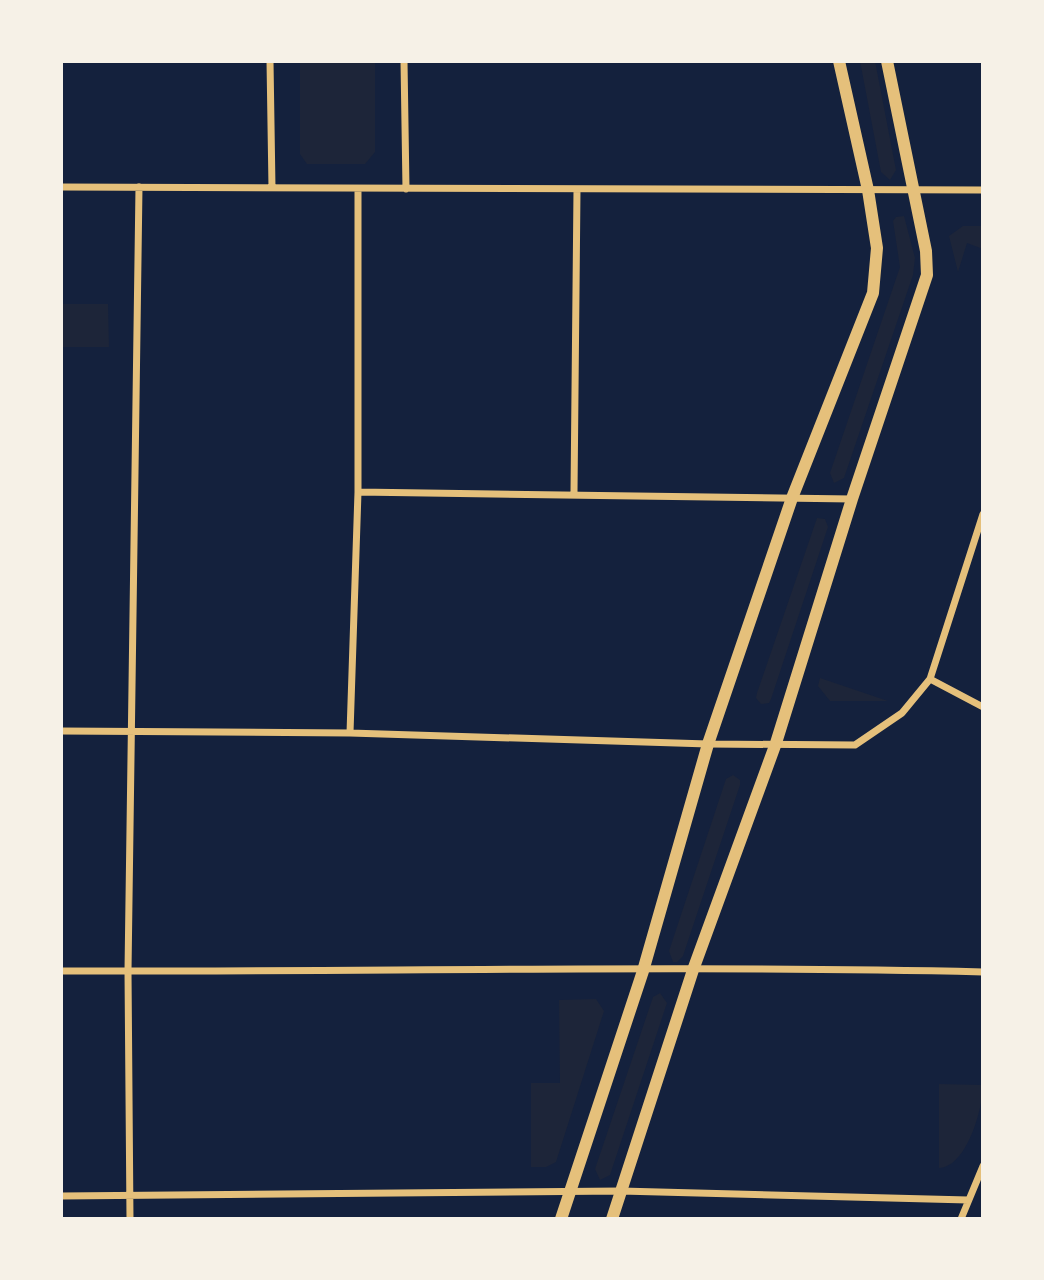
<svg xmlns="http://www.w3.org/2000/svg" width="1044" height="1280" font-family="'DejaVu Sans',sans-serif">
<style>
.green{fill:#1d2539}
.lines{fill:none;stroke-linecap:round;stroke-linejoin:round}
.minor{stroke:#e5c07b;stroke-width:7}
.tertiary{stroke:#e5c07b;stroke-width:12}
</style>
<rect width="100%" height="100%" fill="#14213d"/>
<!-- green -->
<path class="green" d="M300,61H375V152L365,164H307L300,154Z
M860,61H875L896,170L890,180L881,172Z
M904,216L915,258L913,275L844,478L834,483L830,473L900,267L893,221L896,217Z
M963,226H983V249L967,243L958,272L949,236Z
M61,304H108L109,347H61Z
M817,518L825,519L828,527L771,699L769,703L761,704L756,698L757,693Z
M820,678L888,701H830L818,686Z
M733,775L740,780V785L683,956L677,962H673L669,951L726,779Z
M660,993L667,1003L610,1175L600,1180L595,1169L653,997Z
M596,999L604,1011L556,1162L546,1167H531V1083H560L559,1000Z
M939,1084L983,1085C983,1108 967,1167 939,1168Z"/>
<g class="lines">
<!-- minor -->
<path class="minor" d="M270,61L272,188
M404,61L406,189
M61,187L983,190
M358,492L852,499
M574,493L577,190
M930,679L983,707
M61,731L350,733L708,744L855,745L902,713L930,679L983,514
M350,733L358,492V189
M61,971C368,972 676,965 983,972
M61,1196L621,1191L968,1200
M130,1219L128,971L139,187
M961,1219L983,1166"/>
<!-- tertiary -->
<path class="tertiary" d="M561,1219L643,971L708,744L792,498L873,293L877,248L868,190L839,61
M612,1219L693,970L776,743L852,499L927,275L926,251L887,61"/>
</g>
<!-- border -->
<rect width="1044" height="1280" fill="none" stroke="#f6f1e7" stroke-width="126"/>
</svg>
